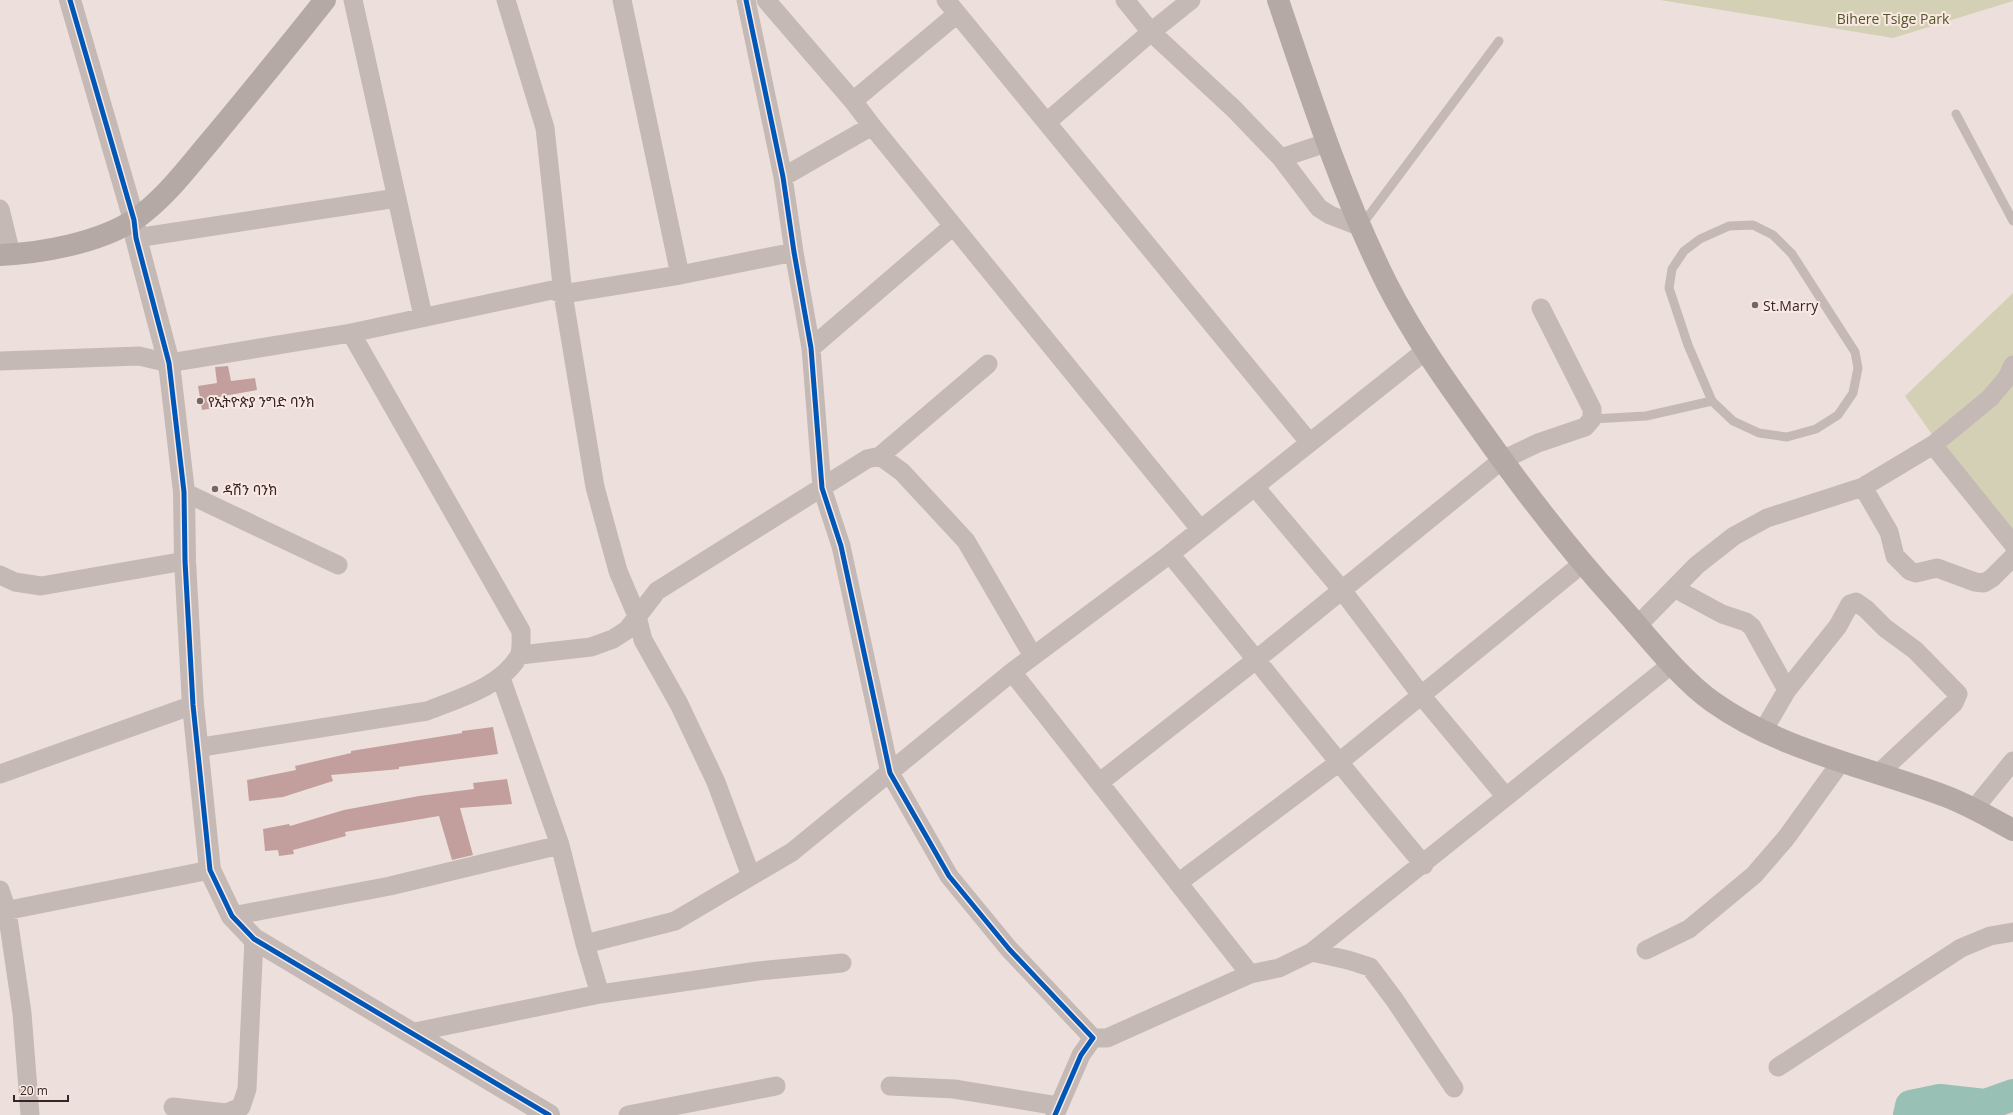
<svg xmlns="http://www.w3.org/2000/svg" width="2013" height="1115" font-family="'Open Sans','Noto Sans Ethiopic',sans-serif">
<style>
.green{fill:#d4d0b5}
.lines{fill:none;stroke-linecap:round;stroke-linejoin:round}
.river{stroke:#98c0b4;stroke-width:32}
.building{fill:#c29f9d}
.service{stroke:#c5b9b6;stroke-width:9}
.minor{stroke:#c5b9b6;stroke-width:19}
.tertiary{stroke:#c5b9b6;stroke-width:22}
.secondary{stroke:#b5a9a6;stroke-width:22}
.cycleway-casing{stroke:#fae9e3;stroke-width:8}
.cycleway{stroke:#0057b8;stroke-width:5}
.poi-dot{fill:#756665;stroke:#fae9e3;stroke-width:1.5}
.labels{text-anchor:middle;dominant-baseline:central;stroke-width:4;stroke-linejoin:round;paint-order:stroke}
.park-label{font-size:14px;fill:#515527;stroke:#fae9e3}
.poi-label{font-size:14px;fill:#352525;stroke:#fae9e3;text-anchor:start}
</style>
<rect width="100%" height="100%" fill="#ede0dc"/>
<!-- green -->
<path class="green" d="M1660,0H2013V1L1893,38Z
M2013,293V550L1905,396Z"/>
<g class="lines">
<!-- river -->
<path class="river" d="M1909,1115L1911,1106L1940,1100L1985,1105L2013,1095"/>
</g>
<!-- building -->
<path class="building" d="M228,366L231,381L255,378L257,390L218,397L221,407L202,410L198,386L217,383L215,367Z
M493,727L498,754L399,767V769L389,770L331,775L333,781L283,797L249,801L247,780L296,770L295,766L351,753V751L462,733V731Z
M507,779L512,804L460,808L473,855L452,860L439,816L345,832L346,836L293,850L294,854L279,856L278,850L265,851L263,829L289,824L290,826L344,810L419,796L474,789L473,783Z"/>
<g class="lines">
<!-- service -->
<path class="service" d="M1956,114L2013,221
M1753,225L1773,235L1792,254L1855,352L1858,368L1853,393L1838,415L1816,429L1787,437L1759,433L1733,421L1712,401L1688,345L1669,288L1672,269L1684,251L1700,239L1729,226Z
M1361,226L1499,41
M1592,419L1646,416L1712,401"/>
<!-- minor -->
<path class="minor" d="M353,0L423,316
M506,0L545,128L563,294L595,487L618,571L637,616L643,640L679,704L716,782L751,876
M622,0L680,275
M746,0L783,177L794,252L811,348L822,488L841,546L890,773L949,876L1009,949L1093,1038L1081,1055L1055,1115
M766,0L853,101L872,126L1200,529
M946,0L1309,442
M1125,0L1151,32L1234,109L1281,158L1326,143
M853,101L957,14
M1047,122L1151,32L1191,0
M1281,158L1319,208L1330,215L1361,227
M783,177L872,126
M0,209L11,254
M136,238L397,198
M811,348L953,226
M0,361L139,356L169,363L351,333L552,290L563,294L680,275L794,252
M1933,445L2013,544
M880,456L902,472L966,541L1033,656
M1255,487L1342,590L1421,695L1506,797
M1863,487L1889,532L1895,556L1910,571L1916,573L1937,568L1975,582L1984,583L1992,578L2013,557
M184,492L338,565
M1170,554C1255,657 1337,762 1424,865
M0,575L15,582L41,586L185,561
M1674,588L1722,614L1746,622L1752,627L1787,690
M1638,625L1697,565L1734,536L1767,518L1863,487L1933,445L1990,398L2007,378L2013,365
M520,655L591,647L613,639L627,630L657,591L867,459L880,456L988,364
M1012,672L1250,974
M501,678L560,845L585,944L600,994
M1763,731L1787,690L1838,626L1850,604L1856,602L1866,609L1885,628L1915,650L1958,694L1954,703L1878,774
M196,748L427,711C459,698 501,687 519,656C522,650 521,638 521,631L351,333
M0,774L193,705
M1100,782L1257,659L1502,460L1538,443L1585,427L1592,419V409L1541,308
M1974,809L2013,761
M1178,883L1338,763L1582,564
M0,890L7,911L22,1013L30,1115
M0,912L210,870
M232,916L390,886L560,845
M585,944L675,921L792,852L1012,672L1170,554L1425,351
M1646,950L1689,929L1754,875L1786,838L1841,762
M1312,952L1348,960L1370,967L1394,999L1454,1088
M410,1033L600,994L758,971L842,963
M1093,1038H1107L1250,974L1279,968L1312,952L1672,664
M1778,1067L1961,948L1990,936L2013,932
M890,1086L954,1089L1058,1106
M173,1107L226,1113L241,1107L247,1089L254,939
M628,1115L776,1086"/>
<!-- tertiary -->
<path class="tertiary" d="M70,0L134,220L136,238L169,363L184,492L185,561L193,705L210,870L232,916L254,939L549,1115"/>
<!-- secondary -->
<path class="secondary" d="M1278,0C1311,97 1341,192 1387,284C1413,335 1445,380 1478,426C1521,487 1566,546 1616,601C1645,633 1678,677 1713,702C1782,751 1868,767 1945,796C1969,805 1991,818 2013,830
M0,255C42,253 98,243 134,220C165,199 188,167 212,139C250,93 288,47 325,0"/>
<defs>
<path id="cycleway" d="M70,0L134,220L136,238L169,363L184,492L185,561L193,705L210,870L232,916L254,939L549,1115
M746,0L783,177L794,252L811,348L822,488L841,546L890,773L949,876L1009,949L1093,1038L1081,1055L1055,1115"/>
</defs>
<!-- cycleway casing -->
<use href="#cycleway" class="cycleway-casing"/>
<!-- cycleway -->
<use href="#cycleway" class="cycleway"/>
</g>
<!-- markers -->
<g class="poi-dot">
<circle cx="1755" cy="305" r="4"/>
<circle cx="200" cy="401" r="4"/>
<circle cx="215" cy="489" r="4"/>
</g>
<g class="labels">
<!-- park labels -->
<g class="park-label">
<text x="1893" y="18">Bihere Tsige Park</text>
</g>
<!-- poi labels -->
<g class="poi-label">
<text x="1763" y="305">St.Marry</text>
<text x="208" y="401">የኢትዮጵያ ንግድ ባንክ</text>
<text x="223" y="489">ዳሽን ባንክ</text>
</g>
</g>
<!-- scale -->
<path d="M14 1095v6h54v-6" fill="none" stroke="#352525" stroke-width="2"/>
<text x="20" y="1095" font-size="12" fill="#352525" stroke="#fae9e3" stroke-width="3" paint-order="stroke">20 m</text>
</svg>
